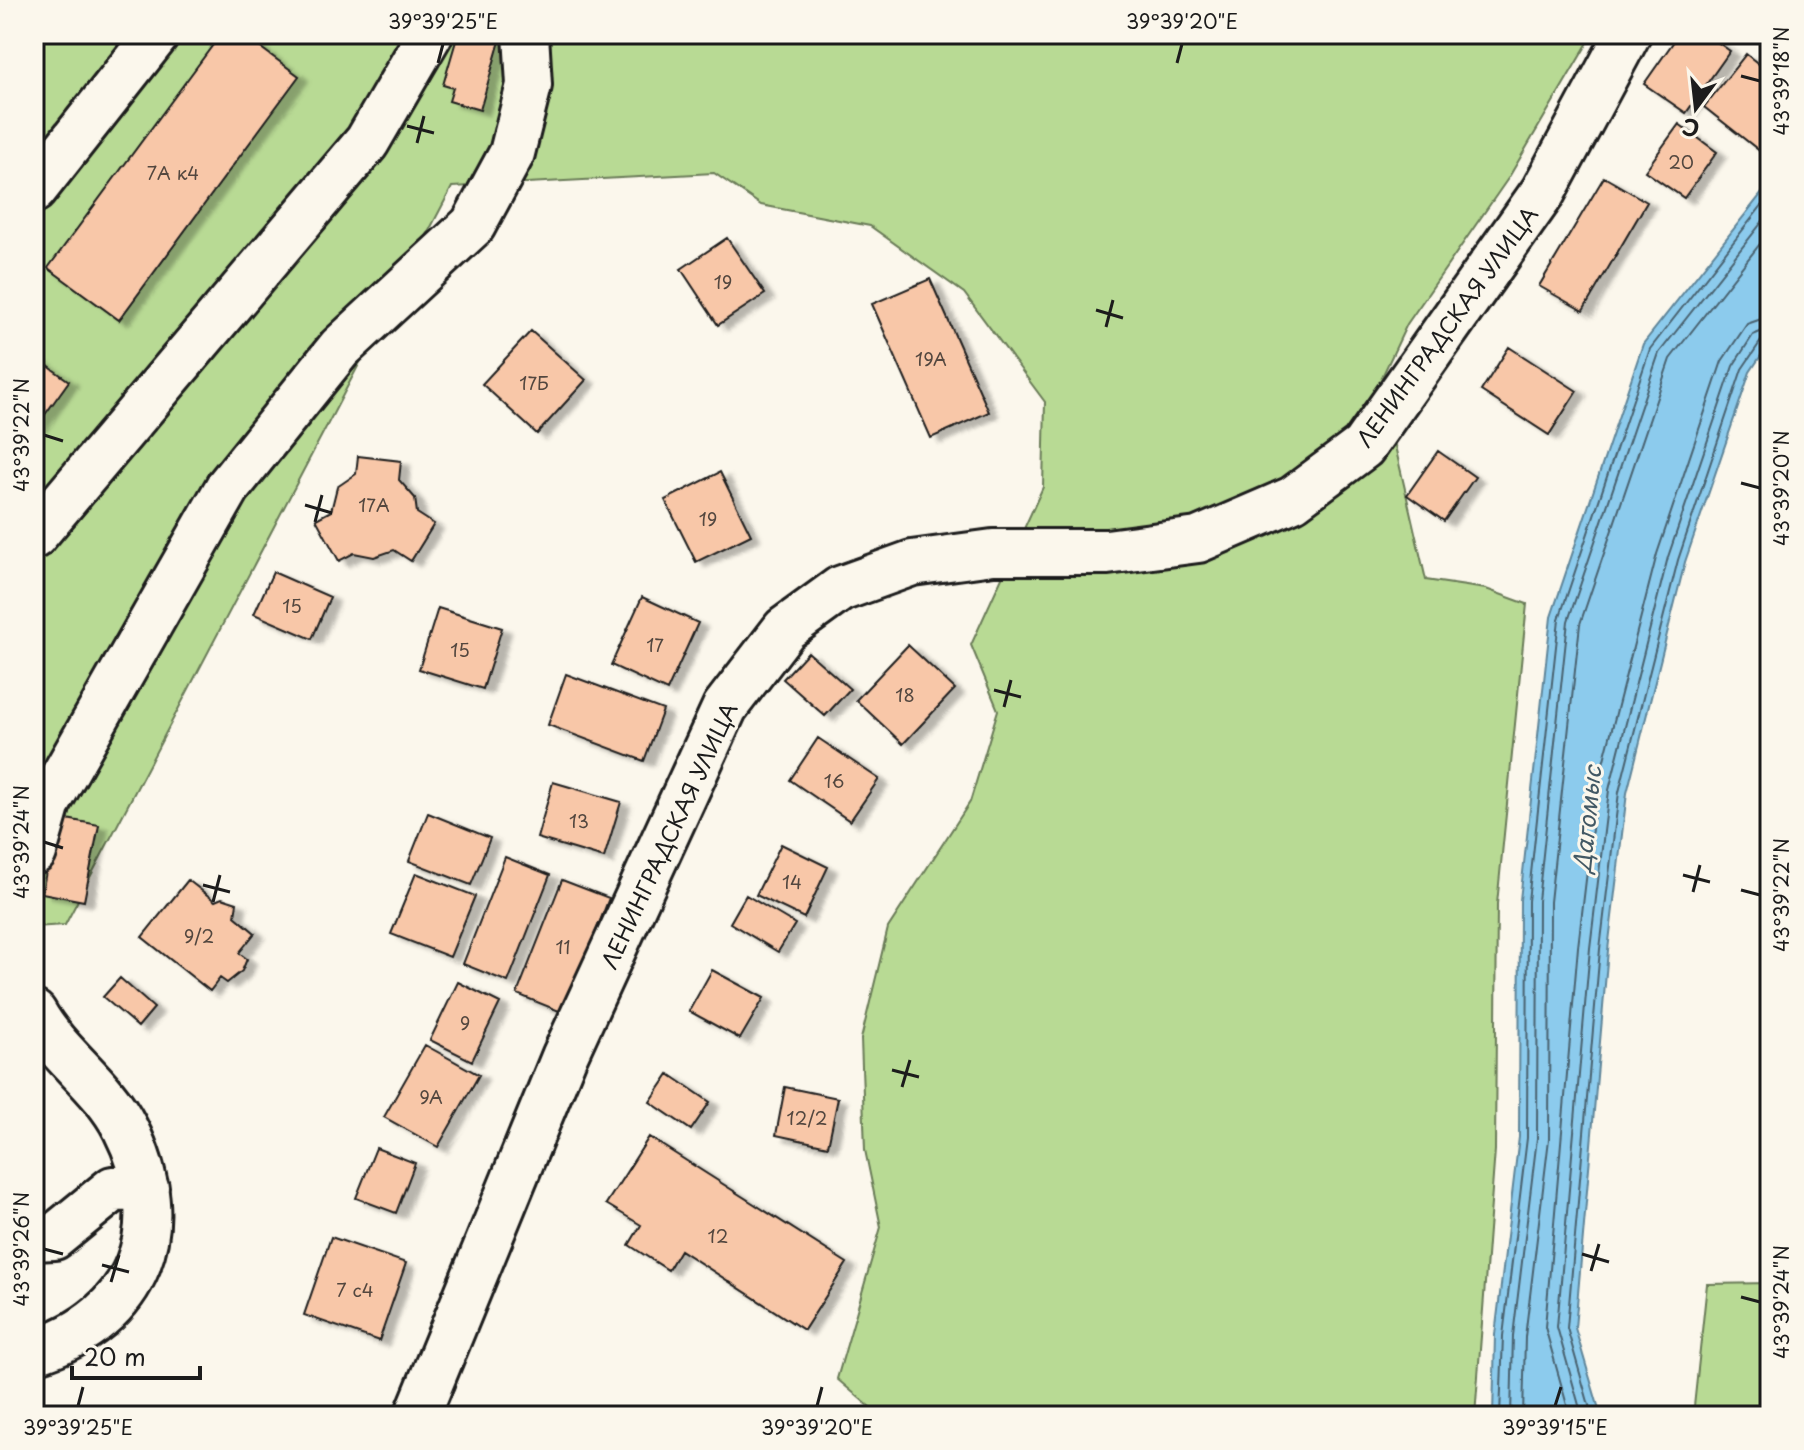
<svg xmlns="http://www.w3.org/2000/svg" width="1804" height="1450" font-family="'Playpen Sans',sans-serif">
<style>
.green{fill:#b8da94;stroke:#6a7b58;stroke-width:2}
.water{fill:#8ccbed;stroke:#5f8599;stroke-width:2}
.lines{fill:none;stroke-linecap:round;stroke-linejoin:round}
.shore{stroke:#496270;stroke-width:2}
.building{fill:#f8c7a8;stroke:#1c1c1c;stroke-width:2;filter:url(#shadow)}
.minor-casing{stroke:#1c1c1c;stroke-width:50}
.minor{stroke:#fbf7ec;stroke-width:44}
.ticks{fill:none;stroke:#1c1c1c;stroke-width:3}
.labels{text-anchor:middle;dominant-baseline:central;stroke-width:6;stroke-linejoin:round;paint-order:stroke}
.number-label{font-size:18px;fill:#53473f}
.street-label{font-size:22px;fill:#1c1c1c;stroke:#fbf7ec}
.water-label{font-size:24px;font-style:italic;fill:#435965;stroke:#fbf7ec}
.neatline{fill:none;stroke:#1c1c1c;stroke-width:3}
.ticks-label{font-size:20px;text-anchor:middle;fill:#1c1c1c}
</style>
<defs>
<filter id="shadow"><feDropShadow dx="9" dy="5" stdDeviation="2" flood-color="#0004"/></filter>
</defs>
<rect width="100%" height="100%" fill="#fbf7ec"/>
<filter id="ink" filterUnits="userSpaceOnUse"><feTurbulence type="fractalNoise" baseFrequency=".0125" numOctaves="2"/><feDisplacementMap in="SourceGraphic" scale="16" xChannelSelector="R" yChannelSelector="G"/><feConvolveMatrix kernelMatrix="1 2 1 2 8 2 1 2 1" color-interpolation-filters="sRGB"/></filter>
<g filter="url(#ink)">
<!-- green -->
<path class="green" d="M34,34H1593L1509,177L1407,324L1380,381L1426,580L1486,589L1527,604L1497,904L1495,1150L1475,1416H923L926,1413H877L837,1379L881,1227L865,1150L861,1039L888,928L970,802L998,710L971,645L1043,487L1045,402L964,293L870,226L761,205L714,173L452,187L65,925L34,927Z
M1770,1283V1416H1693L1707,1284Z"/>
<!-- water -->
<path class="water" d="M1770,183V342L1750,372L1685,562L1627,793L1608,950L1575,1328L1601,1416H1493L1495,1335L1519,1137L1520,900L1551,617L1643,344Z"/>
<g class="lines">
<!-- shore -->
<path class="shore" d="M1500,1416L1503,1336L1527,1138L1528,901L1559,619L1650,349L1770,195
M1511,1416L1513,1336L1537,1138L1538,901L1568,621L1659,353L1770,212
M1523,1416L1525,1337L1549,1139L1550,902L1580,624L1670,359L1770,231
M1570,1416L1545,1327L1578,947L1597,787L1657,554L1722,361L1747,324L1770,316
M1582,1416L1557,1327L1590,948L1609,790L1668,557L1733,366L1753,335L1770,328
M1592,1416L1567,1328L1600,949L1619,792L1678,560L1742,369L1761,341L1770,338"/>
</g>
<!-- building -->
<path class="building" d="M221,34H242L299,76L119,320L48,268Z
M458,34H502L480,110L449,101L453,88L443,85Z
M1679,34H1706L1730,51L1686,113L1644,84Z
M1746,54L1770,73V140L1761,152L1704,107Z
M1679,124L1717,152L1684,198L1645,171Z
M1604,177L1647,202L1583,311L1539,286Z
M727,238L765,294L718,325L681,269Z
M930,279L989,412L931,438L872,304Z
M531,331L586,380L537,434L482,384Z
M1509,347L1577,391L1549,435L1481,391Z
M34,356L69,381L34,430Z
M1438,451L1475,477L1444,521L1407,495Z
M358,456L401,461L399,480L415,498L417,513L434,524L411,561L394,550L374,557L354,553L339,561L316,519L331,511L337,487L356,474Z
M720,472L751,535L696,562L665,500Z
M273,572L330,597L312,639L254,614Z
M642,597L698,623L667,691L611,665Z
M438,608L502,628L483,689L419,669Z
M908,645L955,689L903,744L856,700Z
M808,652L850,689L825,716L783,679Z
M566,674L663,710L644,761L548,725Z
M818,738L879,779L850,821L790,780Z
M553,782L621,802L604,858L537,838Z
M428,813L490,838L471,885L409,861Z
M56,817L99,825L84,901L42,893Z
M781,844L828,867L804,918L756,895Z
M505,857L550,875L508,982L463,964Z
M416,873L475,896L450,957L391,934Z
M188,880L215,901L222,898L237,903L235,916L255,933L239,953L247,959L242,971L227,983L220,978L210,991L142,937Z
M562,880L609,898L564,1013L517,994Z
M746,895L795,924L778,952L730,923Z
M712,970L764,998L740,1039L689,1011Z
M120,978L154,1008L138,1027L103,997Z
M458,982L500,1003L472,1061L430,1040Z
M425,1045L479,1075L438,1147L384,1117Z
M669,1074L710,1102L691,1130L650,1102Z
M785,1087L838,1098L828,1146L776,1135Z
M649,1137L847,1263L804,1330L680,1250L668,1270L629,1245L641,1225L606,1204Z
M376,1148L415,1163L396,1213L356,1198Z
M331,1237L406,1263L379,1341L304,1315Z"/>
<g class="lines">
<defs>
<path id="minor" d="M34,190L157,34
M34,536L367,142L430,34
M34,852L48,803L228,487L340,348L473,225L512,153L529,85L526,34
M34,1013C58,1056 103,1084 125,1128C175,1226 140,1319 34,1351
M34,1238L54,1237L113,1189L146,1188
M417,1416L564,1057L725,707L785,629L840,589L912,563L993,552H1107L1198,540L1293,499L1363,447L1543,192L1628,34"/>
</defs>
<!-- minor casing -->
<use href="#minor" class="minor-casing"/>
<!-- minor -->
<use href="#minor" class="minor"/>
</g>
</g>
<!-- ticks -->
<path class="ticks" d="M438,63L443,44M1177,63L1182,44M1741,76L1760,81M407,126L434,133M417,143L424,116M1096,310L1123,318M1106,327L1113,300M44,435L63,441M1741,483L1760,488M305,505L332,513M315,522L322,495M994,690L1021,697M1004,707L1011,680M44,842L63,848M1683,875L1710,882M203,885L230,892M1741,890L1760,895M1693,892L1700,865M213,902L220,875M892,1070L919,1077M902,1087L910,1060M44,1249L63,1254M1582,1254L1609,1262M102,1265L129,1272M1591,1271L1599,1244M111,1282L119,1255M1741,1297L1760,1302M78,1406L83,1387M817,1406L822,1387M1555,1406L1561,1387"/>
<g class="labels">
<!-- number labels -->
<g class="number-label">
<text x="1681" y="161">20</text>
<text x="173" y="172">7А к4</text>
<text x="723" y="281">19</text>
<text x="931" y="358">19А</text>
<text x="534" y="382">17Б</text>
<text x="374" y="504">17А</text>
<text x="708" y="518">19</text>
<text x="292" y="605">15</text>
<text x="655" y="644">17</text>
<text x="460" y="649">15</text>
<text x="905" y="694">18</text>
<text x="834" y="780">16</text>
<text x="579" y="820">13</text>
<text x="792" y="881">14</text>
<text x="199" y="935">9/2</text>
<text x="563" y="946">11</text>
<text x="465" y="1022">9</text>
<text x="431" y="1096">9А</text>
<text x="807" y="1117">12/2</text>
<text x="718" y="1235">12</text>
<text x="355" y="1289">7 с4</text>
</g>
<!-- street labels -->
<g class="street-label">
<text transform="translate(1446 326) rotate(-54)">ЛЕНИНГРАДСКАЯ УЛИЦА</text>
<text transform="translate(668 835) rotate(-65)">ЛЕНИНГРАДСКАЯ УЛИЦА</text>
</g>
<!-- water labels -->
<g class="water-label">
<text transform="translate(1586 819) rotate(-84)">Дагомыс</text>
</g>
</g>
<!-- margin -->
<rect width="1804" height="1450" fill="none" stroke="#fbf7ec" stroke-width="88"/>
<!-- north arrow -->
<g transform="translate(1696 108) rotate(195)" stroke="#fbf7ec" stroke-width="6" paint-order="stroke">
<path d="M0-6L14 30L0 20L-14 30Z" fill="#1c1c1c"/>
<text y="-12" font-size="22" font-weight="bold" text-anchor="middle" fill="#1c1c1c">С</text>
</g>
<!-- scale -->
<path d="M72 1366v12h128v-12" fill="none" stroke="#1c1c1c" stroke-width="4"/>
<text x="84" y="1366" font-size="24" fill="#1c1c1c" stroke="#fbf7ec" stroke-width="6" paint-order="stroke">20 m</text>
<rect x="44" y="44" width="1716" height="1362" class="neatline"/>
<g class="ticks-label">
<text x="443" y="29">39°39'25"E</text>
<text x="1182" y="29">39°39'20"E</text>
<text transform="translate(1782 81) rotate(-90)" y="7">43°39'18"N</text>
<text transform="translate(22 435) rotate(-90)" y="7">43°39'22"N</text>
<text transform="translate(1782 488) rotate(-90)" y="7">43°39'20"N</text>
<text transform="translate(22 842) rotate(-90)" y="7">43°39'24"N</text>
<text transform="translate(1782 895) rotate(-90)" y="7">43°39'22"N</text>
<text transform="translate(22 1249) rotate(-90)" y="7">43°39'26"N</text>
<text transform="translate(1782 1302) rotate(-90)" y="7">43°39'24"N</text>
<text x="78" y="1435">39°39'25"E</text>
<text x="817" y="1435">39°39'20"E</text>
<text x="1555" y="1435">39°39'15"E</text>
</g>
</svg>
